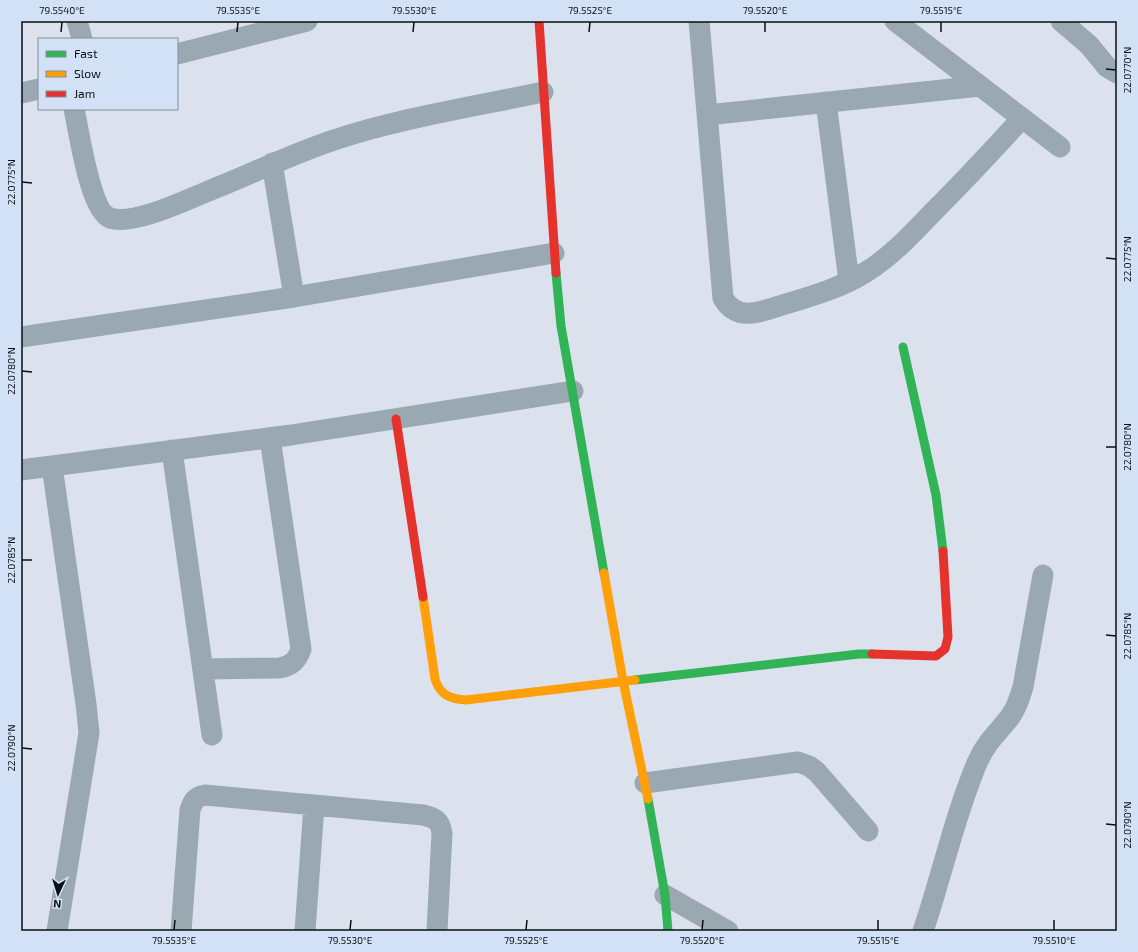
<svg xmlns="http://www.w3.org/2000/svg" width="1138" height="952" font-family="'Exo 2',sans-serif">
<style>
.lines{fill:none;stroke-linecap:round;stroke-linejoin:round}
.street{stroke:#9aa8b2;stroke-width:21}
.fast{stroke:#30b455;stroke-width:9}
.slow{stroke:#ff9f0a;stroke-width:9}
.jam{stroke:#e5322d;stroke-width:9}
.ticks{fill:none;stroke:#0a0f15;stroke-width:1.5}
.neatline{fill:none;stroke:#0a0f15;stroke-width:1.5}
.ticks-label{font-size:10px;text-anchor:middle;fill:#0a0f15}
</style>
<rect width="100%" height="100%" fill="#dbe2ee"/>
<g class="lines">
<!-- street -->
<path class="street" d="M77,21L82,39
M699,21L723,298C736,321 758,313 779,306C809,297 839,289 866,272C892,256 914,232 934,211C964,181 993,150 1022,118
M895,21L1060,147
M1061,21L1089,45L1107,67L1117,73
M177,54L307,21
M21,93L39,89
M826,102L849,281
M74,109C79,131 90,211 110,218C134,226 188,199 211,190C251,174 290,155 331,141C400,118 472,107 543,92
M707,115L980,86
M272,163L294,297
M21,337L294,297L554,253
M172,450L212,735
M52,466L86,704L89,733L57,931
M21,470L291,435L573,391
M203,669L279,668C291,666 297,661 301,649L270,438
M645,783L798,762L809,766L817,772L868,831
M665,895L728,931
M181,931L190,810C193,801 195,797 205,795L423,815C435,818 440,820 442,833L437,931
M305,931L314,805
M923,931C942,875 954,818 977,763C986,742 997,734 1010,717C1017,708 1020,697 1023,687L1043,575"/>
<!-- fast -->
<path class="fast" d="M556,273L561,326L604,573
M903,347L936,495L943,551
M635,680L859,654H872
M648,799L665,895L668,931"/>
<!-- slow -->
<path class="slow" d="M604,573L623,681L648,799
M423,597L435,679C440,695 450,699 466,700L635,680"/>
<!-- jam -->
<path class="jam" d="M539,21L556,273
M396,419L423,597
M872,654L936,656L945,649L948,637L943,551"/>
</g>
<!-- ticks -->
<path class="ticks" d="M61,32L62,22M237,32L238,22M413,32L414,22M589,32L590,22M765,32V22M941,32V22M1106,69L1116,70M22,182L32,183M1106,258L1116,259M22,371L32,372M1106,447H1116M22,560H32M1106,635L1116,636M22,748L32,749M1106,824L1116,825M174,930L175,920M350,930L351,920M526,930L527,920M702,930L703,920M878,930V920M1054,930V920"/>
<!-- border -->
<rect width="1138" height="952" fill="none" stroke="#d3e1f6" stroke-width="44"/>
<!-- legend -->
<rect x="38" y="38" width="140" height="72" fill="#d3e1f6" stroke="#838d9c"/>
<rect x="46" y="51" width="20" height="6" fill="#30b455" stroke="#838d9c"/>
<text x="74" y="58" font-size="12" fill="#0a0f15">Fast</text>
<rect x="46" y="71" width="20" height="6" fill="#ff9f0a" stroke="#838d9c"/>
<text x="74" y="78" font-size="12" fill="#0a0f15">Slow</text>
<rect x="46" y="91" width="20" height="6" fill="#e5322d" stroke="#838d9c"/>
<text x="74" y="98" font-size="12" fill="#0a0f15">Jam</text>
<!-- north arrow -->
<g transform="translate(58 894) rotate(184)" stroke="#d3e1f6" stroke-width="3" paint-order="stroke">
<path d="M0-3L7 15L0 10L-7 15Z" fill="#0a0f15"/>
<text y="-6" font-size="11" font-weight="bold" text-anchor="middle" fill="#0a0f15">N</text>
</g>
<rect x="22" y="22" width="1094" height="908" class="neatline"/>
<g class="ticks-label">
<text x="62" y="14">79.5540°E</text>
<text x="238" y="14">79.5535°E</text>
<text x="414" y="14">79.5530°E</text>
<text x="590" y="14">79.5525°E</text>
<text x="765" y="14">79.5520°E</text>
<text x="941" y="14">79.5515°E</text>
<text transform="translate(1127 70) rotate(-90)" y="4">22.0770°N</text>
<text transform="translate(11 182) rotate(-90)" y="4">22.0775°N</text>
<text transform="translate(1127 259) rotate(-90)" y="4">22.0775°N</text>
<text transform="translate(11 371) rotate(-90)" y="4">22.0780°N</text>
<text transform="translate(1127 447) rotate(-90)" y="4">22.0780°N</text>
<text transform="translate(11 560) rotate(-90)" y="4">22.0785°N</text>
<text transform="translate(1127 636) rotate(-90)" y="4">22.0785°N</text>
<text transform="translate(11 748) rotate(-90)" y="4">22.0790°N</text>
<text transform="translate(1127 825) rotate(-90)" y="4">22.0790°N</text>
<text x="174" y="944">79.5535°E</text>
<text x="350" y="944">79.5530°E</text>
<text x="526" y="944">79.5525°E</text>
<text x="702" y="944">79.5520°E</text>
<text x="878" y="944">79.5515°E</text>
<text x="1054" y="944">79.5510°E</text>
</g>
</svg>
